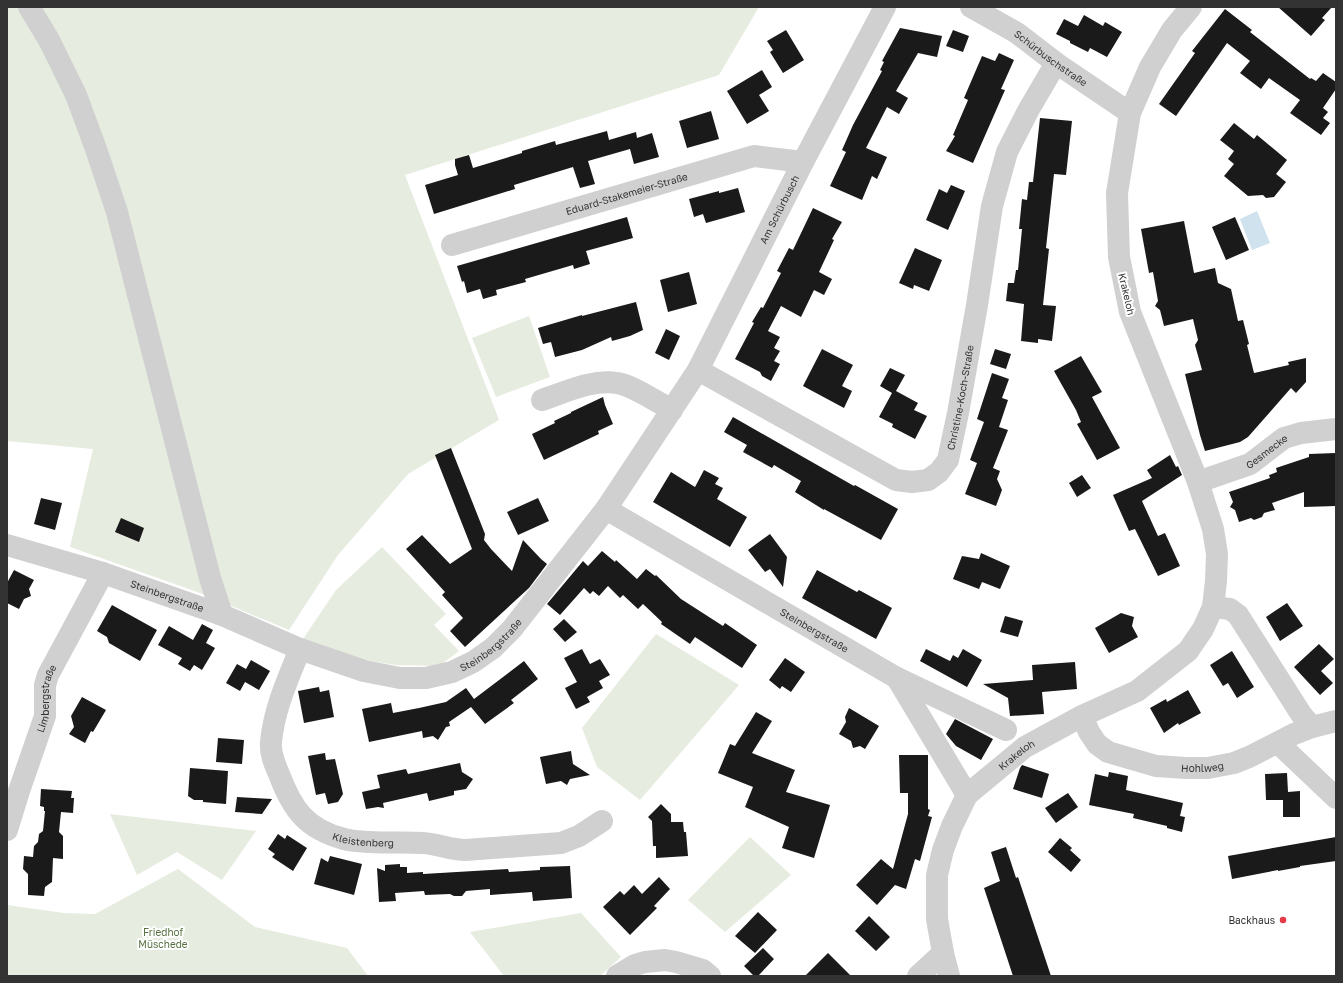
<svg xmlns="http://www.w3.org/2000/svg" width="1343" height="983" font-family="'Golos Text',sans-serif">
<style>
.green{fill:#e6ecdf}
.water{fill:#cfe2ee}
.building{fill:#1a1a1a}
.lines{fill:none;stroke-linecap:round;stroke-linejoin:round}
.minor{stroke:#d0d0d0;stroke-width:22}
.poi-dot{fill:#e63946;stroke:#fff;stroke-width:1.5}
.labels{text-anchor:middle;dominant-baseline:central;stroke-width:4;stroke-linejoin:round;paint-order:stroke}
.street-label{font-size:10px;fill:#333;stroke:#fff}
.poi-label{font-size:10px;fill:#333;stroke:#fff;text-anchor:end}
.park-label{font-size:10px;fill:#56703f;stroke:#fff}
</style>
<rect width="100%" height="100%" fill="#fff"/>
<!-- green -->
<path class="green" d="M7,7H759L719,75L405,175L499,420L408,474L338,555L289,630L200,593L70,547L93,449L7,441Z
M529,316L550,377L496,397L472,338Z
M382,547L446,614L434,625L459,651L439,666L396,665L350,658L303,639L336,590Z
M656,634L739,685L640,800L597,767L582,728Z
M110,814L256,831L222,880L177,852L137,875Z
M750,837L791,875L725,932L688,900Z
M178,869L255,927L347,948L368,976H7V905L64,913L95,914Z
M581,913L621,957L600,976H504L470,932Z"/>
<!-- water -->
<path class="water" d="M1257,211L1270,243L1252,250L1240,219Z"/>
<!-- building -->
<path class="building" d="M1278,7H1332L1322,18L1325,20L1311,36Z
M1225,9L1252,30L1250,32L1310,79L1311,78L1316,81L1323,73L1336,82V89L1323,108L1328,112L1323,118L1330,123L1321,135L1290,113L1300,100L1269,78L1261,89L1240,73L1250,61L1227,43L1176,116L1159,104L1195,53L1192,51Z
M1084,15L1103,26L1105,22L1122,32L1107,57L1090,48L1088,52L1070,43V41L1056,34L1064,19L1078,26Z
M900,28L942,36L937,57L918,53L896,91L908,98L899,114L887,107L866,148L887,157L877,179L872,176L862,200L830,186L846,152L842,150L853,125L882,71L880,70L884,62L882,61Z
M786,30L804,60L783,73L770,52L773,50L767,41Z
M953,30L969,36L963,52L946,46Z
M999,53L1014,60L1001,89L1005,90L973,163L946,151L955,136L953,135L968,100L964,98L982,56L995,61Z
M762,70L772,87L759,95L769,111L747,124L727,91Z
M711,111L719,139L687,148L679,121Z
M1040,118L1072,121L1066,175L1054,174L1046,248L1049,249L1043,305L1056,306L1052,341L1038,339V343L1021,341L1024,304L1006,301L1008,283H1014L1016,270H1018L1022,229H1019L1022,199L1027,200L1029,182H1033Z
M1234,123L1254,139L1257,135L1287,160L1276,174L1286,182L1274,197L1266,198L1263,195L1248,196L1224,176L1234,164L1228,159L1234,151L1220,140Z
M607,131L609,140L636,132L637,138L652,133L659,157L634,164L630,149L588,161L595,184L580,188L573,167L514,185L515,189L434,214L425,185L458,175L455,165V159L469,155L473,168L522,153V151L555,141L556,145Z
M951,185L965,191L948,230L926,220L939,189L947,193Z
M738,188L745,212L706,223L703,214L694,217L689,199L719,191V193Z
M813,208L842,222L832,239L834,240L819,272L832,279L824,295L814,290L801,317L781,306L768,331L780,337L774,348L780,351L774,361L780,364L771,381L762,376L760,372L735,359L754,323L752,322L761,307L763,308L781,273L777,271L789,248L793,250Z
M627,217L633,238L586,251L590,264L574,269L573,265L525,279L526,282L496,290L497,295L483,299L480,289L467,293L464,281L462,282L457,266Z
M1235,217L1249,250L1226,260L1212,227Z
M1184,221L1194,273L1215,268L1218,283L1231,289L1238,321L1243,320L1249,344L1247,345L1254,373L1289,365L1288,362L1306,358V382L1296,393L1291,388L1248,437L1240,442L1205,451L1200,435L1185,374L1202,370L1195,345L1198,340L1193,319L1164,326L1160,310L1155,306L1158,301L1153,272L1149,273L1141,229Z
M915,248L942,260L929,291L914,285L913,289L899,283Z
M689,272L697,304L668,312L660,280Z
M636,302L643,330L630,336L612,341L611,337L582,350L555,357L551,342L543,344L538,328L582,315V316Z
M666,329L680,336L669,360L655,353Z
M822,349L853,365L842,386L852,391L844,408L803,386Z
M995,349L1011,354L1006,369L990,364Z
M1081,356L1102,392L1092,397L1120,448L1097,460L1077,424L1081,422L1076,410L1054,371Z
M890,368L905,375L896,391L918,403L914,410L927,416L915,439L892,427L893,424L879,417L892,393L880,386Z
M992,373L1009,379L1002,398L1008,400L999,427L1008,430L993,468L1000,471L997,479L1002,490L996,506L965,494L977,463L970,460L984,422L977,419Z
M603,397L605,405L613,424L598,431L599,434L544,460L532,434L555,423L554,421L571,413V412Z
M733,417L854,486L855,485L898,509L881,540L824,509V510L795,492L801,481L774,465L772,468L743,452L747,445L724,432Z
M451,448L485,534L484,540L491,549L512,571L523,540L541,559L547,564L529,588L465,647L450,631L463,618L442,595L445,592L406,549L422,535L450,564L472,549L435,455Z
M1336,453V506L1304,507V492L1272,503L1275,510L1264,513L1262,517L1254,520L1251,518L1239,522L1235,510L1230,507L1233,502L1229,492L1270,478L1269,475L1277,472L1276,468L1309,457V454Z
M1170,455L1176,467L1178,466L1182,475L1142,501L1158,536L1165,533L1180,566L1158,576L1135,529L1129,531L1113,495L1152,478L1147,470Z
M704,470L719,478L715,484L723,488L717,499L747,517L730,547L653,502L671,472L695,487Z
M1082,475L1091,488L1077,497L1069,483Z
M41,498L62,503L55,530L34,524Z
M538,498L549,521L518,535L507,512Z
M121,518L144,528L139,542L115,532Z
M770,534L787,557L783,587L770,569L765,572L748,550Z
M602,551L615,562L616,560L637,579L646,569L655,576L656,575L681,599L723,626L725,623L757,645L742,668L695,637L690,644L661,624L662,622L643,604L638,609L623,595L620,598L608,586L599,596L593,591L590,594L584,588L560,615L547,604L583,561L588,566Z
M981,553L1010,566L1000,589L982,582L979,589L953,579L962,556L979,559Z
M14,570L34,580L29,589L31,596L24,599L19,609L7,603V583Z
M817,570L857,592L859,590L892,608L876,639L802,598Z
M1287,603L1303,626L1280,641L1266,617Z
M112,605L157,630L140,661L109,643L107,637L97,631Z
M1121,613L1134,617L1132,626L1138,637L1109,653L1095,628Z
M1005,616L1023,621L1018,637L1000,632Z
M564,619L577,632L565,642L553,629Z
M202,624L213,630L206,643L215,648L202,670L194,665L190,671L178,664L182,658L158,645L169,626L193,640Z
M1319,644L1334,659L1321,671L1333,683L1320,695L1294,667Z
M582,649L590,664L600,659L610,675L599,681L603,688L587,697L590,702L576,709L565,688L577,682L564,658Z
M926,649L950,661L953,655L958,658L963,649L982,660L967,687L920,661Z
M1232,651L1254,687L1237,698L1228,683L1223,686L1210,665Z
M785,658L805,672L791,692L782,686L780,689L769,680Z
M251,660L270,671L259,690L245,682L240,691L226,683L237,664L246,669Z
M524,661L538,679L511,700L514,703L485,724L471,707L449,722L450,726L446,727L438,740L433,736L423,738L422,731L369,742L362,709L391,703L393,713L419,708L446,702L466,688L474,699Z
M1075,662L1077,689L1042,692L1044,714L1010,716L1008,698L983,684L1033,680L1032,665Z
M319,687L320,692L329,690L334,717L304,723L298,691Z
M1188,690L1201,713L1179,725L1178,723L1164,733L1150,708L1166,699L1167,702Z
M82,697L106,710L93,732L91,731L85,743L69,734L74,727L71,716Z
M849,708L879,726L865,749L860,746L853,748L851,741L839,734L846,722L845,717Z
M756,712L772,721L752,753L795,770L786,792L830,805L814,858L782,848L789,827L745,807L753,787L718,773L730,744L735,746Z
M955,719L993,739L981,760L956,746L946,734Z
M218,738L244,740L242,764L216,762Z
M571,751L573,764L590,775L570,779L567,785L561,781L546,784L540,757Z
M325,753L326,760L335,759L343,794L338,802L328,804L325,793L316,795L308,756Z
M899,755H928V809L930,810L928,816L932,817L920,861L915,859L906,889L895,885L877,905L856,885L881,859L893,869L908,814V793H900Z
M460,763L462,772L473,779L466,789L454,791V795L429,801L427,793L383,803L384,808L378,807L366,809L362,792L380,788L377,775L406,769L408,774Z
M1022,765L1049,774L1042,798L1013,789L1020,768Z
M190,768L228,771L226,804L203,802V800H194L188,796Z
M1109,772L1128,776L1126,790L1183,803L1180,816L1185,817L1182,832L1167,828V826L1133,818L1134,814L1089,805L1095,774L1108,777Z
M1287,773L1288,792L1300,791V817H1283V800H1266L1265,774Z
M41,789L72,791L71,798H74L73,813L61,812L59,832L63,836V859L53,858L52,882L45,887L44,896L28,895V874L23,869L24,856L33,857L34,846L38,842L39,834L43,831L45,811H44V807L40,806Z
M1068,793L1078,807L1056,823L1045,808Z
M237,797L254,798L272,799L262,814L235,812Z
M661,804L671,814V822H683L684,832H686L688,856L656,858V846H653L652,821L648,817Z
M278,834L285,839L287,835L307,848L293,871L272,857L275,854L268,849Z
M1336,837V861L1300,866V867L1278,871V870L1232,879L1228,856Z
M1060,838L1072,848L1070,850L1081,860L1071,872L1048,852Z
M1006,847L1016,878L1018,877L1051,976H1013L984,888L1000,881L991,852Z
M330,856L362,864L354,895L314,884L321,858L328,862Z
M400,864V867H407V873L423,872V874L508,869L509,872L540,870V867L570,866L572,898L533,901L532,892L490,895V889L466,891L462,896H454L450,894L425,895L424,891L395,893L396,901L379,902L377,868L385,871V865Z
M659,877L670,889L654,906L657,908L630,935L603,907L620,891L624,895L634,885L642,894Z
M758,912L777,930L755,953L735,936Z
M869,916L890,937L876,951L855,931Z
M763,948L774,959L758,976H754L744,966Z
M828,953L851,976H805Z"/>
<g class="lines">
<!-- minor -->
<g class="minor">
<path d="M29,7L49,40L76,95L96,149L117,212L210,578L222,615"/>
<path id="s1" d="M971,7L1017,33L1056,63L1130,113"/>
<path id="s2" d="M452,245L754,156L803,162"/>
<path id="s3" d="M698,370L896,480L912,482L928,480L939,472L948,460L958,413L977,305L992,206L1007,152L1029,109L1056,63"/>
<path d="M542,400C566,392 592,379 617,383C632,385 657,402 672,410"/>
<path id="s4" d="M1198,482L1250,464L1284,438L1301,433L1336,429"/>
<path id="s5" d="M606,509L897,678L1006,730"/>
<path id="s6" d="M7,545L103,573L222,615L300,649L364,671L400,678H426L452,672L473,662L493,648L512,629L606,509L698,370L803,162L885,7"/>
<path d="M1213,607L1230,609L1238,615L1301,714L1312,727"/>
<path id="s7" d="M300,649C288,679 274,709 271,742C270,753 274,763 279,774C292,809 306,829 344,839C370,845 397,841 423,843C438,844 451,850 465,850L561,843L579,836L602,821"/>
<path d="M897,678L967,795"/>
<path id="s8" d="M1082,716L1089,732L1097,744L1108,752L1156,766L1186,768H1208L1234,763L1249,757L1294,734L1312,727L1336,721"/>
<path d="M1278,743L1336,798"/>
<path id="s9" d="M7,830L19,791L45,716V685L48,675L103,573"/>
<path d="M617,976L635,965L645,962L665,960L676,962L703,970L710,976"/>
<path d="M918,976L943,953"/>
<path id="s10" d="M949,976L943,953L937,919V875L943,850L952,826L967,795L1025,747L1082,716L1137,691L1188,651L1203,629L1213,607L1216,581L1217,554L1213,529L1198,482L1130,312L1119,257L1117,193L1130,113L1150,67L1172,30L1191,7"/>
</g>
</g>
<!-- markers -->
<circle class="poi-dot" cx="1283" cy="920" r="4"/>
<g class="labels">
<!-- street labels -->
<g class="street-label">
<text stroke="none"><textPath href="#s1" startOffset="95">Schürbuschstraße</textPath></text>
<text stroke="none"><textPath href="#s2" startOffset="182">Eduard-Stakemeier-Straße</textPath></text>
<text stroke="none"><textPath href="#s6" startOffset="1042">Am Schürbusch</textPath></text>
<text transform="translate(1127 294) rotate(77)">Krakeloh</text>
<text stroke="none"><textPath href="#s3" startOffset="351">Christine-Koch-Straße</textPath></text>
<text stroke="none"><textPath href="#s4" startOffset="76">Gesmecke</textPath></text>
<text stroke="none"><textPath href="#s6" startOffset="168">Steinbergstraße</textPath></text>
<text stroke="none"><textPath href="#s5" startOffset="241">Steinbergstraße</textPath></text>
<text stroke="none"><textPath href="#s6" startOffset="516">Steinbergstraße</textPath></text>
<text stroke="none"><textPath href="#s9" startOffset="138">Limbergstraße</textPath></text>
<text stroke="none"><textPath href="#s10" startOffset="252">Krakeloh</textPath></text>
<text stroke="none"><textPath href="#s8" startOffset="142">Hohlweg</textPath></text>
<text stroke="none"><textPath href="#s7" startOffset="247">Kleistenberg</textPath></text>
</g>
<!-- poi labels -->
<g class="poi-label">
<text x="1275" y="920">Backhaus</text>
</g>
<!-- park labels -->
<g class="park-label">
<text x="163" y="932">Friedhof<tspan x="163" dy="12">Müschede</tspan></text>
</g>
</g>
<!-- border -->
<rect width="1343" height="983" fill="none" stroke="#333333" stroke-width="16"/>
</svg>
